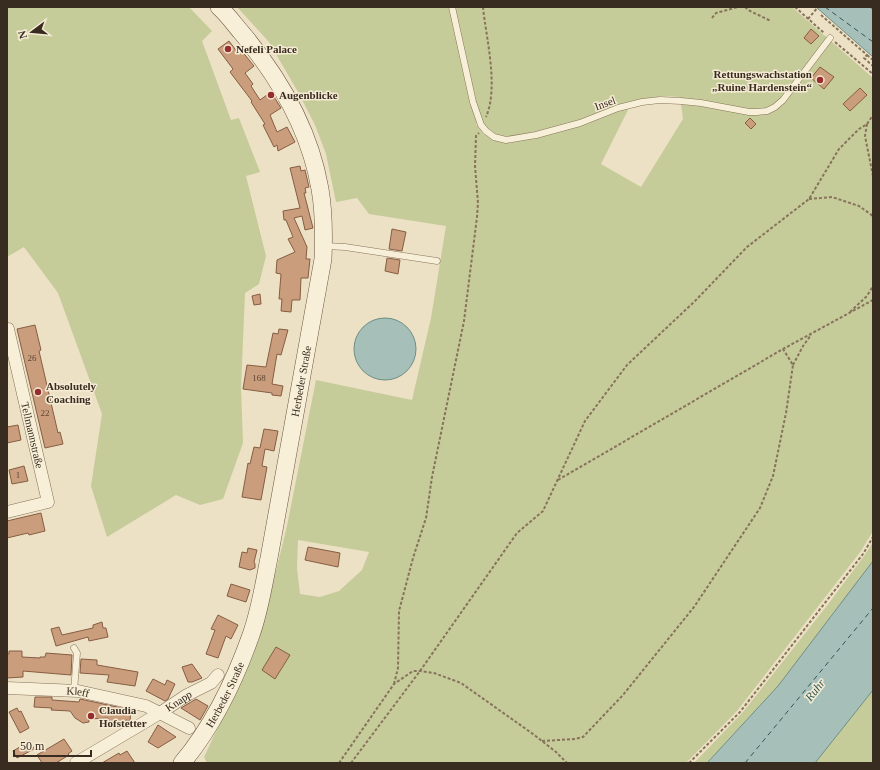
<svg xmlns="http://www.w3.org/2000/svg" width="880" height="770" font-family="Georgia,serif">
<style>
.green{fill:#c5cb99;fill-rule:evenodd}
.water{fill:#a6c0b9;stroke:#6d8e86}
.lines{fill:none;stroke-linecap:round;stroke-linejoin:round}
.ferry{stroke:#2f5755;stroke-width:1;stroke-dasharray:5 4;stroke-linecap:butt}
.building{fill:#ca9d7c;stroke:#865d42}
.service-casing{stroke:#87735b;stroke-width:7}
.minor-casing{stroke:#87735b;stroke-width:13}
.secondary-casing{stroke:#69543f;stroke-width:18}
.path{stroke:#87735b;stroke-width:2;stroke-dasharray:3 2;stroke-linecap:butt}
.service{stroke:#f8efd8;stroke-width:6}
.minor{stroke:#f8efd8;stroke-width:12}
.secondary{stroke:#f8efd8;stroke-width:17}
.poi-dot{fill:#952d2d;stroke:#f5ebd4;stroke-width:1.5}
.labels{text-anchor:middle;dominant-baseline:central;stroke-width:3;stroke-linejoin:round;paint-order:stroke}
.number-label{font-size:9px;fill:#5c4836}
.poi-label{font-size:11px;font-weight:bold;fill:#382b1f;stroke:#f5ebd4;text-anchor:start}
.street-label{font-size:11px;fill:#382b1f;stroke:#f5ebd4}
.water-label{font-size:12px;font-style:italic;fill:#2f5755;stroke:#f5ebd4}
</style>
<rect width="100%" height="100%" fill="#ede1c5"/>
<!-- green -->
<path class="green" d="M7,7H189L212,31L202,41L231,120L239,118L260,172L246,176L266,256L259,284L245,293L241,388L243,443L223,499L200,505L176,495L107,537L91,486L102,414L58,293L24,247L7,257Z
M237,7H792L873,78V531L861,551L737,711L686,763H207L204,757L259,640L287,526L316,380L412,400L431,318L446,226L369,214L357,198L336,202L326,154L315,125L298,92L269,42ZM661,96L680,97L683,119L641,187L601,164L628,110V105ZM481,117L486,131L484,135L476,124ZM298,540L369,552L362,570L339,591L320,597L300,594L297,568Z
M873,542V561L778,686L707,763H694L743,712L829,603L864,556Z
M873,690V763H815Z"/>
<!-- water -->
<path class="water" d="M816,7H870L873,9V57Z
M354 349a31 31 0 1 1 62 0a31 31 0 1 1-62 0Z
M873,561V690L815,763H707L778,686Z"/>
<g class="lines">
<!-- ferry -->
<path class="ferry" d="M825,7L873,42
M745,763L873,608"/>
</g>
<!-- building -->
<path class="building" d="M811,29L819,36L811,44L804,38Z
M229,41L238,53L241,50L254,66L245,73L253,84L251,86L260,100L271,92L281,108L270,115L277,132L287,127L295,142L278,151L277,145L274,147L263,125L265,124L251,102L252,101L230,72L233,69L218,49Z
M820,67L834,77L824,89L811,78Z
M860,88L867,95L850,111L843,104Z
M750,118L756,124L751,129L745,123Z
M300,166L301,171L305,170L309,187L305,188L306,193H304L313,228L305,230L302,216L294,218L307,247L306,259H310L308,278H301L300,300H292L291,312L281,311L282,299H279L281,274L276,273L277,260L295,252L288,239L293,237L286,220H284L283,211L300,208L290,168Z
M392,229L406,232L402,251L389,249Z
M387,258L400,260L398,274L385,271Z
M260,294L261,304L254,305L252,296Z
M35,325L41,350L39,351L58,433L60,432L63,444L45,448L17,329Z
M279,329L288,330L281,355L277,354L272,384L283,386L281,396L272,395V393L243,389L247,365L266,367L273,333L278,334Z
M18,425L21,440L7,443V427Z
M264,429L278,431L274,451L265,449L262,466L267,467L261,500L242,497L248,463L250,464L254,447L260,448Z
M24,466L28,481L12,484L9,470Z
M41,513L45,531L29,535L28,533L7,538V521Z
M308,547L340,553L338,567L305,560Z
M248,548L257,550L254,562L255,564V568L250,570L239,567L242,552L247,553Z
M231,584L250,590L246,602L227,596Z
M218,615L238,625L231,639L226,636L218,658L206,654L215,630L211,629Z
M102,622L103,628H106L108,637L89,641L88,637L56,646L51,629L59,627L62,635L93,628V625Z
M276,647L290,655L275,679L262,670Z
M9,651H22V657L40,658V657H45L46,653L72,655L71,675L23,671V677L7,678V654H9Z
M81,659L97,660V665L138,672L135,686L107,682L109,675L80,673Z
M192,664L202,678L192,682H188L182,667Z
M153,679L165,685L167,680L175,684L168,699L165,701L146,691Z
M35,697H52V700L79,702L80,699L131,710L130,721L126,720L125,725L107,722L108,718L89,719V722L83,723L75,718L70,711L51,710L52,708L34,707Z
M196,699L208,706L200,720L181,708Z
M17,708L19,712L21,711L29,728L20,733L9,712Z
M158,725L176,737L158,748L148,742Z
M64,739L72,751L68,754L69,755L56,763H42L37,755Z
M30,741L34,749L17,758L13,751Z
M127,751L135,763H102L119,753L120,755Z"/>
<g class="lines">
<defs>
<path id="service" d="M452,7L473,102L481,125L486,131L494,137L506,140L536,135L580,123L618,108L642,102L660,100L681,101L701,103L749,112H757L767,111L775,107L783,100L830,38
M325,246L345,247L437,261
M74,648L77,653L74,691"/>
<g id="minor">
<path id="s1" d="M7,329H8L48,502L7,512"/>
<path id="s2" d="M7,688L78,691L146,706L189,728"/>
<path id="s3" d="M76,763L160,713L187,695L211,683L218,675"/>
</g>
<g id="secondary">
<path id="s4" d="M182,763C213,726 235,680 251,635C260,610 264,583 269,558L323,259C324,235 324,212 320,189C310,131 279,77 241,32C234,24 228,15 219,7"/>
</g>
</defs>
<!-- service casing -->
<use href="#service" class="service-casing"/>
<!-- minor casing -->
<use href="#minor" class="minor-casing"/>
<!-- secondary casing -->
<use href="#secondary" class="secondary-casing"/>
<!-- path -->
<path class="path" d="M483,7C486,38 499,87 486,117
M745,7L750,11L771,21
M795,7L824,33
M871,7L873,9
M821,15L867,55L864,58L873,66
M712,18L716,13L738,7
M808,19L818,7
M835,42L873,74
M867,55L873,60
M867,124L865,136L873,176
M809,199L832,197L859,206L873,216
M850,312L867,296L873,286
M793,365L803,346L811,335
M558,480L783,349L873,300
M394,684L398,668L399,611L413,558L426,518L432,477L464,321L477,217L478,203L475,166L476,136L479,133
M542,741L575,739L583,737L623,695L694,607L760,508L773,476L786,413L793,365L783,349
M339,763L394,684L413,671H420L434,673L461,683L533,734L556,752L567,763
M351,763L420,671L517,533L543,511L585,421L627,365L695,301L747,247L809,199L839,149L859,129L867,124L873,115
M689,763L740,712L863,554L873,537"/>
<!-- service -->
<use href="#service" class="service"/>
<!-- minor -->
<use href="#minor" class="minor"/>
<!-- secondary -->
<use href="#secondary" class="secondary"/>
</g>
<!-- markers -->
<g class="poi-dot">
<circle cx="228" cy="49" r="4"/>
<circle cx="820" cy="80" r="4"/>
<circle cx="271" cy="95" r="4"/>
<circle cx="38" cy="392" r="4"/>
<circle cx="91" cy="716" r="4"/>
</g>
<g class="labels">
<!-- number labels -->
<g class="number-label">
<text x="32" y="358">26</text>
<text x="259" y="378">168</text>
<text x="45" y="413">22</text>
<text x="18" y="475">1</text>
</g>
<!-- poi labels -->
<g class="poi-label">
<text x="236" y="49">Nefeli Palace</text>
<text x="812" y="74" text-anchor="end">Rettungswachstation<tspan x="812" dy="13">„Ruine Hardenstein“</tspan></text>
<text x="279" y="95">Augenblicke</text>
<text x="46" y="386">Absolutely<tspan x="46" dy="13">Coaching</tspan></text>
<text x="99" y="710">Claudia<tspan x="99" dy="13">Hofstetter</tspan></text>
</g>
<!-- street labels -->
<g class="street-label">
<text transform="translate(605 103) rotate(-20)">Insel</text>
<text stroke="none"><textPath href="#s4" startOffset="405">Herbeder Straße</textPath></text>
<text stroke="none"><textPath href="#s1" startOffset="110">Tellmannstraße</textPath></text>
<text stroke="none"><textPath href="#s2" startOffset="71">Kleff</textPath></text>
<text stroke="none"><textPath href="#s4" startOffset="81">Herbeder Straße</textPath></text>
<text stroke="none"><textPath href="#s3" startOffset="120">Knapp</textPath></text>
</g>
<!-- water labels -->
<g class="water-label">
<text transform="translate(815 690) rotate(-52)">Ruhr</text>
</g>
</g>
<!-- border -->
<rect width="880" height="770" fill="none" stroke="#382b1f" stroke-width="16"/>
<!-- north arrow -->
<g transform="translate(32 32) rotate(254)" stroke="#f5ebd4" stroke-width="3" paint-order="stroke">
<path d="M0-3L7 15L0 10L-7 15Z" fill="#382b1f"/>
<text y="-6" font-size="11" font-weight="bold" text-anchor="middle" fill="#382b1f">N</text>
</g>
<!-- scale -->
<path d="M14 750v6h77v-6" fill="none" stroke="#382b1f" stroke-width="2"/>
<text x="20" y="750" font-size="12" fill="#382b1f" stroke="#f5ebd4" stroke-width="3" paint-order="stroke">50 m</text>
</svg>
